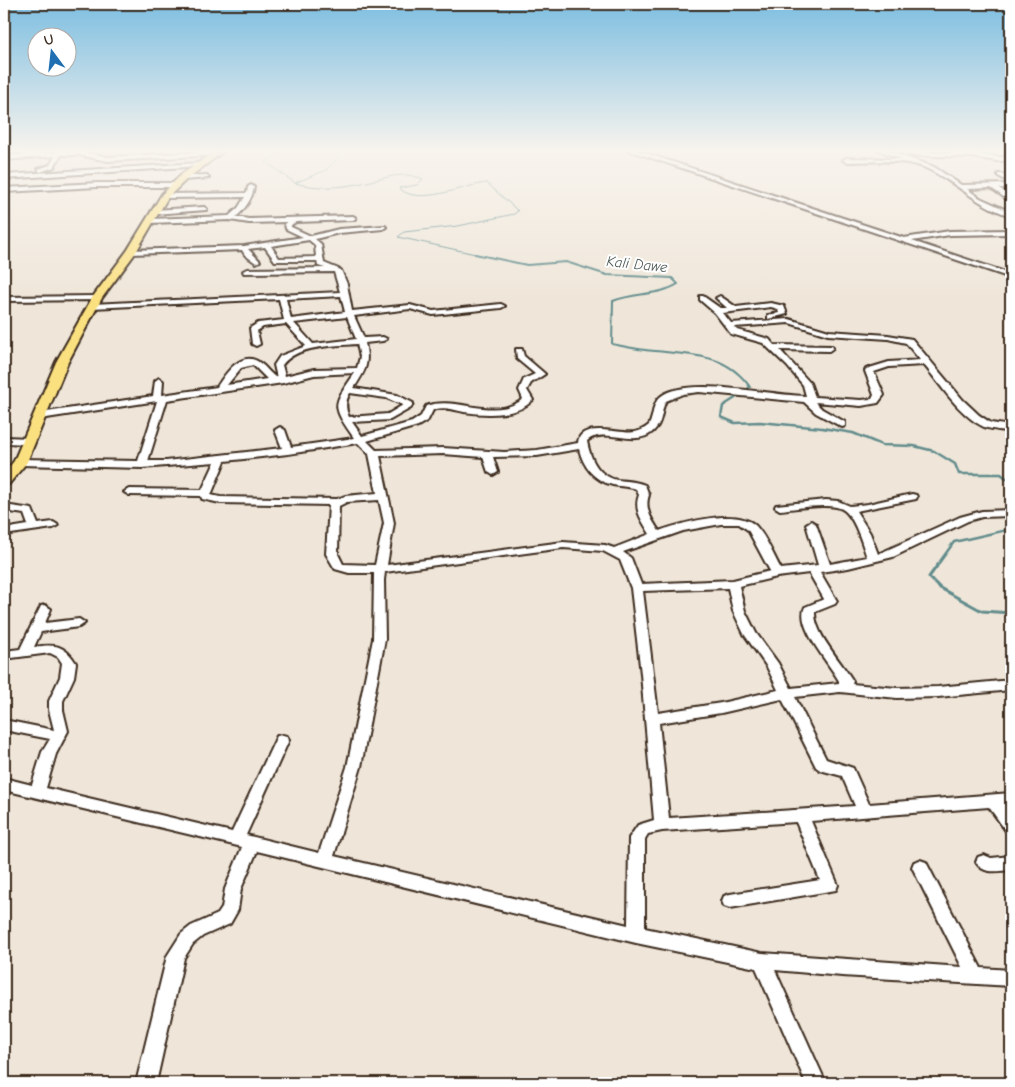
<svg xmlns="http://www.w3.org/2000/svg" width="1015" height="1087" font-family="'Comic Neue',sans-serif">
<style>
.lines{fill:none;stroke-linecap:round;stroke-linejoin:round}
.stream-far3{stroke:#628c8c;stroke-width:1}
.stream-far2{stroke:#628c8c;stroke-width:2}
.stream-far1{stroke:#628c8c;stroke-width:2.5}
.stream{stroke:#628c8c;stroke-width:3}
.minor-casing{stroke:#3b2a1e;stroke-width:4}
.major-casing{stroke:#3b2a1e;stroke-width:4}
.minor{fill:#fff;fill-rule:evenodd}
.major{fill:#fbe080;fill-rule:evenodd}
.labels{text-anchor:middle;dominant-baseline:central;stroke-width:4;stroke-linejoin:round;paint-order:stroke}
.far-water-label{font-size:15px;font-style:italic;fill:#4e5b55;stroke:#fff}
</style>
<rect width="100%" height="100%" fill="#efe6d9"/>
<filter id="ink" filterUnits="userSpaceOnUse"><feTurbulence type="fractalNoise" baseFrequency=".02" numOctaves="2"/><feDisplacementMap in="SourceGraphic" scale="10" xChannelSelector="R" yChannelSelector="G"/><feConvolveMatrix kernelMatrix="1 2 1 2 8 2 1 2 1" color-interpolation-filters="sRGB"/></filter>
<g filter="url(#ink)">
<g class="lines">
<!-- stream-far3 -->
<path class="stream-far3" d="M285,149L266,162L295,183
M303,149L334,153L338,154L339,157L326,170L295,183C316,189 340,188 362,183C383,179 402,170 423,179L417,185L399,188C418,207 463,185 487,183L518,211L514,214L458,226L404,232L398,237L480,255
M968,149L995,157"/>
<!-- stream-far2 -->
<path class="stream-far2" d="M475,254L527,265L566,262L607,275L672,278L678,284C659,296 635,292 613,301L612,344C626,347 640,350 655,351C692,355 726,353 750,387L744,391"/>
<!-- stream-far1 -->
<path class="stream-far1" d="M744,391L746,390
M740,395L723,406L721,417L735,423L760,422L822,428L853,433L882,445L914,446L934,451L955,464L959,474H1001L1011,482
M936,567L954,542L1011,529"/>
<!-- stream -->
<path class="stream" d="M937,566L929,577L940,588L982,611L1011,613"/>
<defs>
<path id="minor" d="M58,149H64L63,151H79L108,157L217,151L220,153L217,155L108,161L79,155H61L54,167L40,172L38,169L50,165L55,156L4,160V156L56,152Z
M625,149H633L904,238L950,231L1011,230V234L950,235L912,241L1011,274V278Z
M876,149H884L934,167L961,185L1011,184V188H999L1011,197V202L991,188L967,189L980,198L1011,212V216C980,207 958,184 930,170C908,158 871,162 846,162L843,160L846,158L902,159Z
M905,152L973,153L997,157H1011V161H997L973,157L903,155Z
M199,163L201,166L4,179V175Z
M998,174H1002L1011,179V183L998,176Z
M207,175L209,178L183,180L180,178L183,176Z
M97,183H175L178,185L175,187H97L4,192V188Z
M251,185L254,187C252,199 245,209 236,217L249,219L353,216L356,218L353,220L296,222L291,225V227L311,236L339,229L385,226L386,227L383,229L339,233L315,239L321,244L324,263L341,270L347,284L352,311L410,305L433,311L501,304L505,306L501,308L433,315L410,309L354,316L364,338L383,337L387,339L383,341L365,343C370,364 365,371 354,388L397,395L413,403L411,408L390,420L352,422L362,436L412,422L421,416L426,406C457,395 494,422 523,399L519,390L524,379L535,374L517,359L516,349H522L524,356L545,374L531,383L527,390L533,400C517,417 485,415 464,412C454,410 446,407 436,409L433,410L428,420L418,426L367,441L376,450L443,448L504,452L537,450L578,443C579,420 622,435 635,432C640,431 644,429 649,425C654,416 652,404 660,397C684,375 773,396 806,396L803,385L787,366L763,343L731,334L715,313L700,300V296H703L720,308H727L716,298L720,296L736,307L771,303L784,306L787,314L768,319V315L779,313L778,309L771,307L723,313L731,323L789,319L829,331L888,335L912,339L963,400L979,415L991,423L1011,426V432C1003,430 992,430 984,427C959,415 941,385 924,365L889,367L874,372L884,395L878,403L861,406L815,402L822,409L845,422V426L842,427L816,413L804,402L699,392L683,394L666,401C661,409 663,419 657,427C639,452 606,425 587,441C590,458 598,476 617,480C626,481 635,481 645,485L649,495C644,509 652,520 659,531C682,523 737,507 756,526C767,538 773,555 781,569L818,565L806,524L811,521L816,524L830,564L867,557C862,544 856,521 845,511C834,501 795,509 780,510L775,507L776,505L826,500L838,501L850,506L868,504L912,494L916,495L917,497L916,499L856,511L870,533L878,554L960,517L982,511L1011,510V516L982,517L968,521L893,557L848,568L820,572L837,601L835,604L815,612C814,634 842,662 853,681L852,684L897,688L938,687L1011,680V690L938,697L897,698L840,692L795,697L826,759L853,768L869,804L1011,793V805H1005L1011,815V833L1006,831L989,807L811,821L838,885L836,890L730,908L724,906L722,901L724,896L730,894L820,880L796,822L662,831L648,834L645,839V928L762,953L962,967L912,867L914,862L920,860L926,862L981,968L1011,970V986L842,976L775,970L826,1083H806L756,968L636,943L257,851L241,889L238,910L230,924L203,936L193,944L184,958L156,1083H136L167,956L181,934L191,926L218,914L222,908L225,889L242,847L4,790V778L32,785L42,752L50,739L4,730V720L54,730L49,710V701L60,677L62,663L58,657L50,653L4,659V651L20,649L41,606L45,605L51,609L45,623L79,619L85,623L79,627L41,632L34,647C54,644 64,644 76,663L74,677L63,701V710L68,731L56,754L46,788L232,832L275,740L277,736L282,735L287,736L289,740L246,835L319,853L347,767L373,639L374,573H349L335,569L326,554L329,505L220,503L202,499L201,496L129,495L124,492L129,489L202,490L215,462L142,468L20,465L15,462L20,459L138,461L157,401L40,419L35,416L40,413L153,396L155,381L159,378L163,381L162,395L217,387C225,374 242,349 260,363C266,367 271,375 277,378L274,365L280,356L306,346L286,324L263,327L257,331L260,344L256,346L252,344L250,328L258,323L284,320L279,299L92,308L88,306L92,304L340,292L334,272L244,273L243,271L247,269L325,268L318,266L317,261H275L265,247L248,249L260,261L256,263L245,255L242,250L131,254L128,252L131,250L244,246L303,237L286,229L285,224L287,222L249,223L230,220L150,223L147,221L150,219L229,216L238,208L245,197L165,198L162,196L165,194L247,193L248,187ZM309,240L315,245L316,257L279,258L271,246ZM341,296L345,312L291,319L286,299ZM347,317L356,339L313,344L294,323ZM789,323L828,335L888,339L906,343L920,360L889,362L866,369L865,371L874,395L872,399L861,400L815,397L810,383L780,350L829,351L833,348L832,346L774,345L769,339L737,330L734,327ZM357,344L360,357L357,368L314,369L285,376L282,365C297,345 334,346 357,344ZM253,365L267,379L227,385L241,368ZM355,373C333,405 330,404 354,438L291,447L285,430L280,427L275,430L282,448L166,461H148L167,400L283,383L314,375ZM350,393L386,398L403,405L388,414L349,417C345,408 345,401 350,393ZM358,443L369,454L377,493L345,496L337,499L220,497L211,495L225,461L288,454ZM579,449C583,466 594,481 613,485C621,487 629,486 636,489L639,495C633,510 643,522 650,534L614,548L605,545L563,542L387,565L394,523L380,456L443,454L483,457L488,472L493,475L498,472L493,457L537,456ZM379,500L384,523L375,565L343,564L338,554L339,506L347,502ZM721,524H739L748,530L770,571L733,580L641,584L631,558L623,552L683,531ZM563,548L603,551L620,560L631,588L641,674L654,820L638,825L629,838L628,925L334,856L361,767L385,639L384,580L385,572ZM809,573L824,599L805,607C795,626 830,664 839,681V683L791,688L778,663L756,633L745,611L739,586L777,577ZM728,588L733,611L744,634L767,667L778,690L721,703L658,713L643,591ZM782,699L816,767L820,770L842,776L855,806L669,818L659,723L721,713Z
M204,207L207,209L206,210L154,214L151,212L154,210Z
M97,296H100V300L4,301V297Z
M4,437L30,438L35,441L30,444L4,443Z
M4,505L32,509L38,524L53,522L58,525L53,528L4,535V529L28,525L24,514L4,511Z
M984,855L991,858L1011,856V870C999,871 983,875 976,862L978,857Z"/>
<path id="major" d="M218,149H227L188,178L168,197L136,252L102,298L68,362L27,462L9,484L4,485V473L14,461L56,362L92,298L127,251L162,194L182,174Z"/>
</defs>
<!-- minor casing -->
<use href="#minor" class="minor-casing"/>
<!-- major casing -->
<use href="#major" class="major-casing"/>
<!-- minor -->
<use href="#minor" class="minor"/>
<!-- major -->
<use href="#major" class="major"/>
</g>
</g>
<!-- sky -->
<linearGradient id="sky" x2="0" y2="1"><stop stop-color="#7dbee1"/><stop offset="0.5" stop-color="#f8f4ee"/><stop offset="1" stop-color="#f8f4ee" stop-opacity="0"/></linearGradient>
<rect width="1015" height="301" fill="url(#sky)"/>
<g class="labels">
<!-- far-water labels -->
<g class="far-water-label">
<text transform="translate(637 264) rotate(6)">Kali Dawe</text>
</g>
</g>
<!-- margin -->
<rect width="1015" height="1087" fill="none" stroke="#fff" stroke-width="20"/>
<rect x="10" y="10" width="995" height="1067" fill="none" stroke="#3b2a1e" stroke-width="2" filter="url(#ink)"/>
<!-- north arrow -->
<g transform="translate(52 52) rotate(345)"><circle r="24" fill="#ffffff" stroke="#b1aaa5"/>
<path d="M0-4L9 19L0 12L-9 19Z" fill="#1f6fb2"/>
<text y="-8" font-size="14" font-weight="bold" text-anchor="middle" fill="#3b2a1e">U</text>
</g>
</svg>
